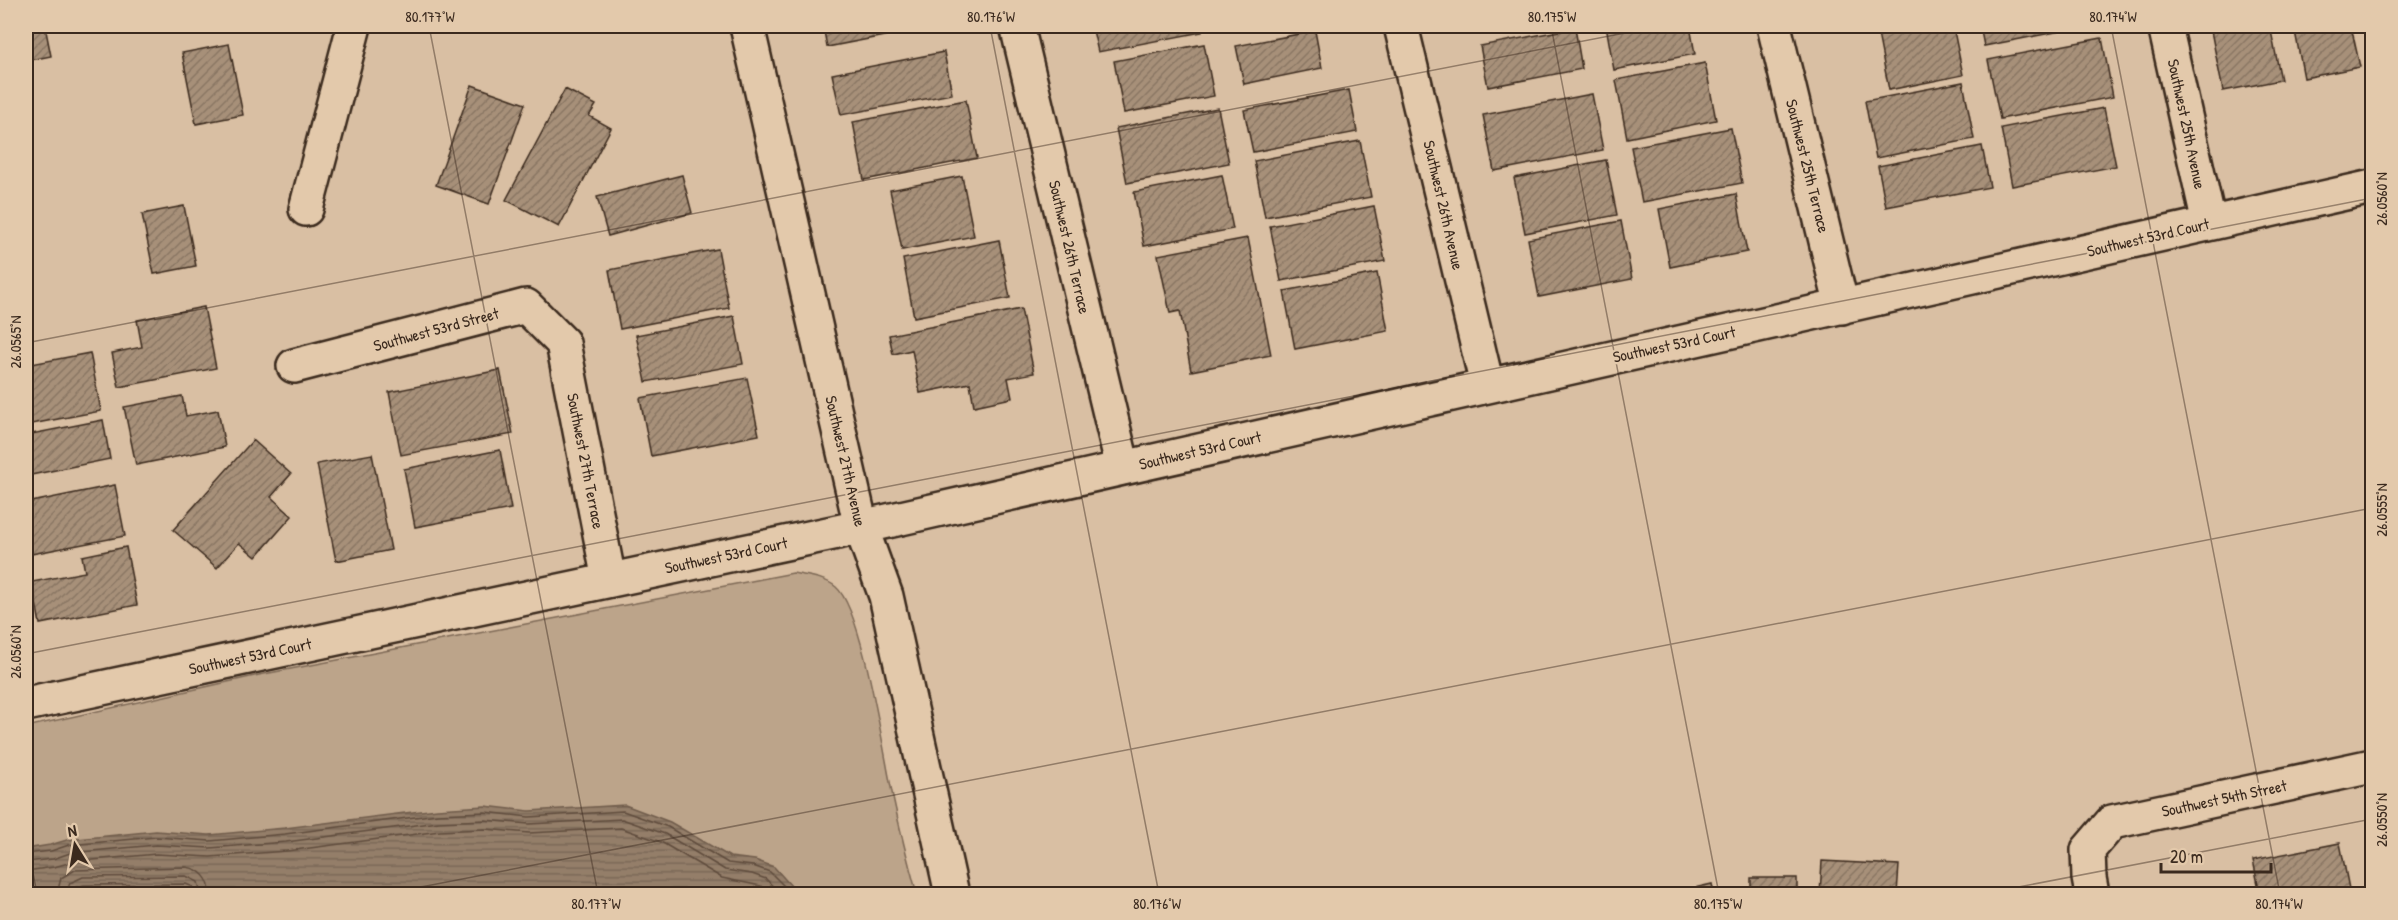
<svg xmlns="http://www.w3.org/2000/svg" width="2398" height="920" font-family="'Patrick Hand',sans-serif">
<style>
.grass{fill:#bca48a;stroke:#7c6754;stroke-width:1.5}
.water{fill:url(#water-rules);stroke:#705c4b;stroke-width:1.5}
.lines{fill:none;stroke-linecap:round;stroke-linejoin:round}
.shore{stroke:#5f4c3c;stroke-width:1.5}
.building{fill:url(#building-hatch);stroke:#3b2a1e;stroke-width:1.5}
.minor-casing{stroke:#3b2a1e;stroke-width:38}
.minor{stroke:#e3c9ab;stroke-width:33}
.ticks{fill:none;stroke:#3b2a1e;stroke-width:1.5;stroke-opacity:0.45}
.labels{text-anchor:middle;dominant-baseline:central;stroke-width:4.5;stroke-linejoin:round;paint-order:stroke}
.street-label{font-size:16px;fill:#3b2a1e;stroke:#e3c9ab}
.neatline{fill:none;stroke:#3b2a1e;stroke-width:2}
.ticks-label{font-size:15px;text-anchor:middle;fill:#3b2a1e}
</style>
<defs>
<pattern id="water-rules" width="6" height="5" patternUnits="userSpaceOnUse" patternTransform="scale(1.5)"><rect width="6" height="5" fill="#947e69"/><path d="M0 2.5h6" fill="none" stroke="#7a6756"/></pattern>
<pattern id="building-hatch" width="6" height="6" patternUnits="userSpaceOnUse" patternTransform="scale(1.5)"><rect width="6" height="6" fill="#a79079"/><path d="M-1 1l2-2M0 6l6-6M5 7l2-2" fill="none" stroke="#897663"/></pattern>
</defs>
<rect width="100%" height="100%" fill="#d9bfa3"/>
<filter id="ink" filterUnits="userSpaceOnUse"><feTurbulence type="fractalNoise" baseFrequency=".0167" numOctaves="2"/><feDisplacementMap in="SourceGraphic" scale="12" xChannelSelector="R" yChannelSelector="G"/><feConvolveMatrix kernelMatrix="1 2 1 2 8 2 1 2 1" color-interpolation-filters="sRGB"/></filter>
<g filter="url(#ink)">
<!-- grass -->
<path class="grass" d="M793,573C807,576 824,577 836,587C863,610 884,756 893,797C900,830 908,862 917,894H26V727L259,675Z"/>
<!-- water -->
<path class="water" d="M625,805L670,822L730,857L755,860L774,867L792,887L803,894H187L188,890L85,891L63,894H26V849L50,845L67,840L156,831L209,835L285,828L437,809L485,806L529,811Z"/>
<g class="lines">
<!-- shore -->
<path class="shore" d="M26,854L51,851L69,845L156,837L210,841L285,834L438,814L485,812L529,817L623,811L668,827L728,863L753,866L770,872L792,894
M26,862L53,859L70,853L156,845L210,848L286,842L439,822L485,820L529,824L622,819L665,834L725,870L752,874L766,879L780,894
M26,871L54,867L72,862L156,854L210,857L287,851L440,831L485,829L529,833L621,828L661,842L722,878L761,886L768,894
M57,894L61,878L75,870L186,867C201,869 210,879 210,894
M66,894L70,883L83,877L186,876L198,882L201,894
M73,894L76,887L84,885L186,884L193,887V894"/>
</g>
<!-- building -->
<path class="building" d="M26,26H45L51,56L26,61Z
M823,26H936L827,47Z
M1092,26H1201L1202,32L1098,52Z
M1606,26H1690L1695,54L1614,70Z
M1897,26H1953L1963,75L1889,90L1877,29Z
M1980,26H2087L1984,46Z
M2210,26H2270L2281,80L2223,91Z
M2294,26H2351L2360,67L2304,78Z
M2365,26H2372V62Z
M1575,28L1582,69L1488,87L1480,46Z
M1315,31L1322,68L1244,84L1236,46Z
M2102,38L2113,97L2000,119L1988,60Z
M229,44L243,115L196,124L182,53Z
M1204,44L1214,96L1124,113L1114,61Z
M944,52L952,94L841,115L832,74Z
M1705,63L1716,120L1627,138L1616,80Z
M1963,82L1974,139L1876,158L1865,101Z
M472,85L525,104L489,204L436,185Z
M565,89L596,105L589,116L611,128L559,227L506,200Z
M1349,90L1357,132L1253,152L1244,110Z
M1592,94L1603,150L1494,171L1483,115Z
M966,100L977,158L864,180L853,122Z
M1218,108L1229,163L1127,183L1116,128Z
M2104,108L2116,166L2012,186L2001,128Z
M1731,128L1742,183L1642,202L1631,147Z
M1360,141L1371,197L1265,217L1254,161Z
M1982,146L1990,187L1886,207L1878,166Z
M1606,160L1617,215L1525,233L1514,178Z
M682,175L692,213L608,236L597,197Z
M1222,175L1233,229L1144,246L1134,192Z
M962,176L974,236L902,250L890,190Z
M1736,194L1747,252L1670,267L1659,209Z
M184,206L196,266L154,274L142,214Z
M1374,206L1385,261L1281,281L1270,226Z
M1621,221L1632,279L1539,297L1528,239Z
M1248,238L1271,355L1191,371L1180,311L1170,313L1158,255Z
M999,240L1010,298L914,317L903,259Z
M718,249L729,308L620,329L609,270Z
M1377,273L1388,331L1295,349L1284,291Z
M204,307L216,368L119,387L112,353L142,347L137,320Z
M1021,309L1034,373L1008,378L1012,398L974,406L970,383L920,393L912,350L893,354L889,335Z
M734,316L743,364L646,382L636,335Z
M90,353L101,411L26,425V365Z
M500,370L513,434L401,455L389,392Z
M747,378L759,435L651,456L640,398Z
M182,396L186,416L218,410L225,447L136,465L124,407Z
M103,420L110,459L26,476V435Z
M253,440L291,474L271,497L292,516L256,557L239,543L217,568L173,530Z
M500,450L511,509L415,527L404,469Z
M372,454L391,550L336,561L317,464Z
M115,485L125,536L26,555V503Z
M126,547L137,605L40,624L32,582L85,572L82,556Z
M2340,843L2350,894H2260L2253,860Z
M1822,861L1899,865L1897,894H1820Z
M2372,865V893L2367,866Z
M1751,878H1797V894H1751Z
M1712,884L1714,894H1668Z"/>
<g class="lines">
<defs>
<path id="minor" d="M747,26L861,527L886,596L952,894
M1017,26L1123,468
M1401,26L1487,385
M1774,26L1842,307
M2165,26L2209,223
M306,209L354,26
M294,366L526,306L563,343L609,580
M26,704L861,527L2372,187
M2092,894L2089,878L2088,850L2112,822L2372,766"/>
</defs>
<!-- minor casing -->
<use href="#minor" class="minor-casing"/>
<!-- minor -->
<use href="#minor" class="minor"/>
</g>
</g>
<!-- ticks -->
<path class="ticks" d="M429,26L598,894M990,26L1159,894M1551,26L1719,894M2111,26L2280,894M26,33L64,26M26,343L1661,26M26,654L2372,198M26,836L37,894M385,894L2372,508M1982,894L2372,819"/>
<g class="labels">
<!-- street labels -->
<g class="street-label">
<text transform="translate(2187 124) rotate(78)">Southwest 25th Avenue</text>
<text transform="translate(1808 166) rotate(76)">Southwest 25th Terrace</text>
<text transform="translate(1444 205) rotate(77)">Southwest 26th Avenue</text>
<text transform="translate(2148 237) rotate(-13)">Southwest 53rd Court</text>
<text transform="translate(1070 247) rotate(77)">Southwest 26th Terrace</text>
<text transform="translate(436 329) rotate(-15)">Southwest 53rd Street</text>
<text transform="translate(1674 344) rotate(-12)">Southwest 53rd Court</text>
<text transform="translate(1200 450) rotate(-13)">Southwest 53rd Court</text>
<text transform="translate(586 461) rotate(79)">Southwest 27th Terrace</text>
<text transform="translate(846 461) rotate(77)">Southwest 27th Avenue</text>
<text transform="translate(726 555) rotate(-12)">Southwest 53rd Court</text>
<text transform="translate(250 656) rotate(-12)">Southwest 53rd Court</text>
<text transform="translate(2224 798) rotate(-12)">Southwest 54th Street</text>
</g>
</g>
<!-- margin -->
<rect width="2398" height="920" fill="none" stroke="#e3c9ab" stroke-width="66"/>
<!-- north arrow -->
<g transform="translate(75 845) rotate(349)" stroke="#e3c9ab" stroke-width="4.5" paint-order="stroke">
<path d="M0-4.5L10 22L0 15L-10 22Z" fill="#3b2a1e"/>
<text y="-9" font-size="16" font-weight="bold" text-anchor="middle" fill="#3b2a1e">N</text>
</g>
<!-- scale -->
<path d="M2161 863v9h110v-9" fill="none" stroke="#3b2a1e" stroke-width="3"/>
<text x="2170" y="863" font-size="18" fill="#3b2a1e" stroke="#e3c9ab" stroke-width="4.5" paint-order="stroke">20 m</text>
<rect x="33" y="33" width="2332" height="854" class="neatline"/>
<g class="ticks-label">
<text x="430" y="22">80.177°W</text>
<text x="991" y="22">80.176°W</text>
<text x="1552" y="22">80.175°W</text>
<text x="2113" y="22">80.174°W</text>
<text transform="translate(2382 199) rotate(-90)" y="5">26.0560°N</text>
<text transform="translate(16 342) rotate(-90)" y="5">26.0565°N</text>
<text transform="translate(2382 510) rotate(-90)" y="5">26.0555°N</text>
<text transform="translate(16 652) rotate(-90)" y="5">26.0560°N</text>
<text transform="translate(2382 820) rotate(-90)" y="5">26.0550°N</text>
<text x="596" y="909">80.177°W</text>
<text x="1157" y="909">80.176°W</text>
<text x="1718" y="909">80.175°W</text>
<text x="2279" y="909">80.174°W</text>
</g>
</svg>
